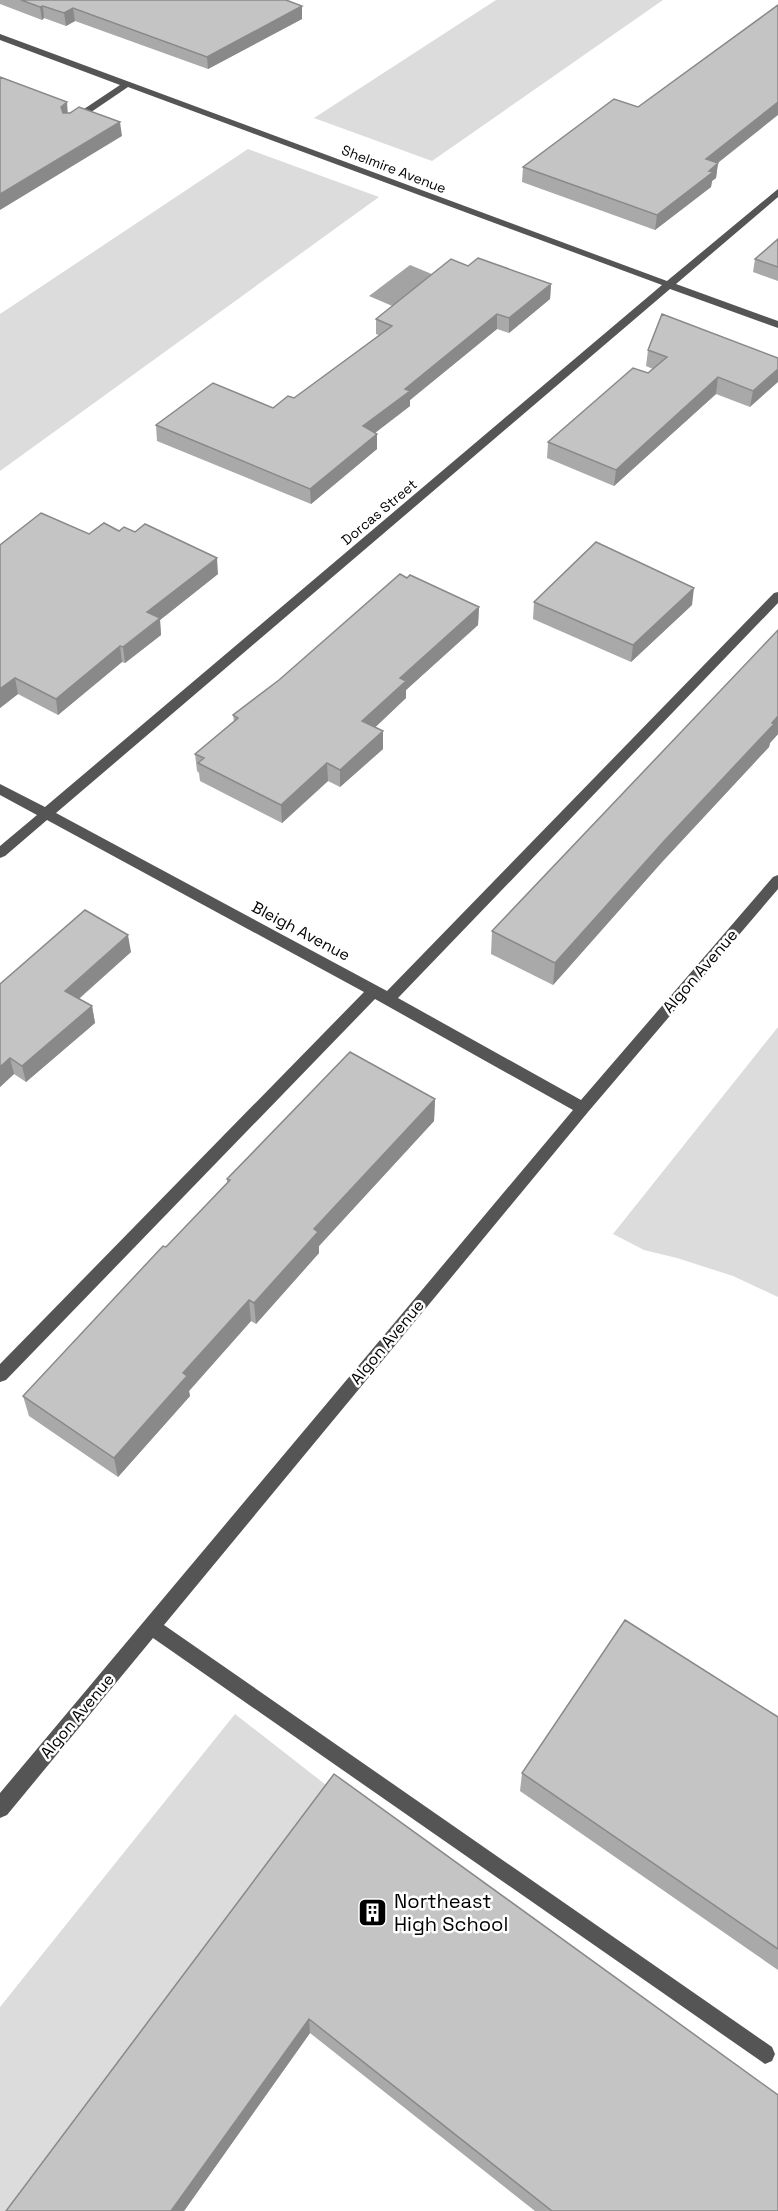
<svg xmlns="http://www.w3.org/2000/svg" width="778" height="2211" font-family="'Space Grotesk',sans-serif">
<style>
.green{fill:#dcdcdc}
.water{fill:#a3a3a3}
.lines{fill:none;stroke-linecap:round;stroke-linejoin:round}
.minor{fill:#555;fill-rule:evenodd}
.wall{fill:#a9a9a9}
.shaded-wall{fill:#898989}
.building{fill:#c4c4c4;stroke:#898989;stroke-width:1.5}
.labels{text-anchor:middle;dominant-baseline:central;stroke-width:5;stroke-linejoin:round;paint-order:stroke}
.far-street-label{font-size:14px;fill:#000;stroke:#fff}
.street-label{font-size:16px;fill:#000;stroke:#fff}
.near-poi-label{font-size:20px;fill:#000;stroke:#fff;text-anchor:start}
</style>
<rect width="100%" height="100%" fill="#fff"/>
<!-- green -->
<path class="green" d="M496,0H663L432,161L314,118Z
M248,149L379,197L0,471V314Z
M778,1027V1297L733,1276L677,1258L644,1250L613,1234Z
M235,1714L335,1792L24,2211H0V2007Z"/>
<!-- water -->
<path class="water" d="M410,265L439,277L397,308L369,296Z"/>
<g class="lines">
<!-- minor -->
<path class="minor" d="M0,34L667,281L778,189V197L676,284L778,321V328L670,289L56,813L387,991L774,593L778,592V603L398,998L581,1100L773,877L778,875V889L588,1112L164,1625L772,2047L775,2054L772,2061L765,2064L153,1638L7,1815L0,1818V1793L573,1110L375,999L6,1380L0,1382V1364L364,992L47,820L5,856L0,858V846L37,815L0,795V784L45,807L662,285L128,87L75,123H69V119L120,85L0,40Z"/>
</g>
<!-- wall -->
<path class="wall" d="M0,0H286L302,6V19L208,69L75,21L66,26L44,18L42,20L0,4Z
M718,163L716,178L712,181L711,187L655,230L522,182L523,167Z
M778,239V281L753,272L755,259Z
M468,266L551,284L550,299L509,333L497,329L410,400V406L375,433L377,449L311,504L157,441L156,425L273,408L294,398L379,335L376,334V319Z
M648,350L778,358L750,407L716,394L614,486L547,458L548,442L653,369L646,366Z
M119,531L218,574L160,620L161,635L125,663L122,662L58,715L18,694L0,708V545Z
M534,602L692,605L631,662L533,619Z
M479,607L478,625L406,690V698L375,727L383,731V749L340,787L328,781L282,823L200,781L199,773L197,771L195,754L234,722L233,715Z
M778,630V734L770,743L769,747L662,862L553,985L491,954L492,931Z
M131,952L79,999L92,1006L95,1023L26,1082L14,1074L0,1087V984Z
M435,1099L434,1121L319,1246V1253L256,1324L251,1321L189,1391L190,1396L118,1477L29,1416L23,1396L227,1183V1179Z
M778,1717V1970L520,1791L522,1773Z
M334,1774L778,2211H535L310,2033L184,2211H6Z"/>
<!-- shaded-wall -->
<path class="shaded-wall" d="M43,6L44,18L42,20L40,7Z
M302,6V19L208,69L207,57Z
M73,8L75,21L66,26L64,13Z
M67,102L68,116L63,121L61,107Z
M778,102V115L704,174L706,159Z
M120,122L122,136L0,210V194Z
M718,163L716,178L712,181L711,187L655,230L657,215Z
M551,284L550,299L509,333V318Z
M497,314V329L410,400V406L363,442V426L405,389Z
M778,369V382L750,407L753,391Z
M718,377L716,394L614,486L616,470Z
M377,434V449L311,504L310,489Z
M217,558L218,574L160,620L161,635L125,663L123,647L147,612Z
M694,588L692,605L631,662L633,645Z
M479,607L478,625L406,690V698L363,739L362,721L400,678Z
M120,646L122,662L58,715L56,699Z
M15,678L18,694L0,708V689Z
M778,716V734L770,743L769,747L662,862L553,985L555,963L666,839Z
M383,731V749L340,787V770Z
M327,763L328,781L282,823L281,805Z
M128,935L131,952L68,1008L65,991Z
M92,1006L95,1023L26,1082L22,1066Z
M10,1058L14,1074L0,1087V1067Z
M435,1099L434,1121L319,1246V1253L256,1324L254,1303L314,1229Z
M249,1300L251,1321L189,1391L190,1396L118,1477L114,1458L183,1373Z
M309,2019L310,2033L184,2211H171Z"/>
<!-- building -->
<path class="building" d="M21,0H286L302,6L207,57L73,8L64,13L43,6L40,7Z
M778,5V102L706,159L718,163L709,171L713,172L657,215L523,167L614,99L638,107Z
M0,77L67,102L61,107L63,113H70L79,107L120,122L0,194Z
M778,239V267L755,259Z
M478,258L551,284L509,318L497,314L405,389L410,391L363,426L377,434L310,489L156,425L213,383L273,408L288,396L294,398L392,326L376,319L451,259L468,266Z
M662,314L778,358V369L753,391L718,377L616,470L548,442L633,368L648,373L667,357L648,350Z
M41,513L89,534L104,523L119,531L124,527L135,532L145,524L217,558L147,612L160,618L123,647L120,646L56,699L15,678L0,689V545Z
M596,542L694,588L633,645L534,602Z
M400,574L407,578L410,575L479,607L400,678L406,681L362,721L383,731L340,770L327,763L281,805L198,763L204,758L195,754L238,718L233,715L279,680Z
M778,630V716L772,723L774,724L666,839L555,963L492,931Z
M85,910L128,935L65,991L92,1006L22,1066L10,1058L0,1067V984Z
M350,1052L435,1099L314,1229L318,1232L254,1303L249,1300L183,1373L187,1376L114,1458L23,1396L163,1246L166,1247L230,1180L227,1179Z
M625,1620L778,1717V1949L522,1773Z
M334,1774L778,2095V2211H552L309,2019L171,2211H6Z"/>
<!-- icons -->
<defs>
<symbol id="building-square" viewBox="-11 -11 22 22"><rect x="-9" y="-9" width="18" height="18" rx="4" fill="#000" stroke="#fff"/><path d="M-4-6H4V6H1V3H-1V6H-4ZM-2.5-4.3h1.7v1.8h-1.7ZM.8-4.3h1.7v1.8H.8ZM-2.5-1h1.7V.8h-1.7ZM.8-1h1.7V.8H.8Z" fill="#fff"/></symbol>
</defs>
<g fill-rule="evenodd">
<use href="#building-square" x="356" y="1896" width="33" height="33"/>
</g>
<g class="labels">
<!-- far-street labels -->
<g class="far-street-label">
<text transform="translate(394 169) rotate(21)">Shelmire Avenue</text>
<text transform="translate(379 512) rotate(-40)">Dorcas Street</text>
</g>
<!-- street labels -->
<g class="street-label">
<text transform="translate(301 931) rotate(28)">Bleigh Avenue</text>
<text transform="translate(700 971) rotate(-49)">Algon Avenue</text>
<text transform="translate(387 1342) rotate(-50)">Algon Avenue</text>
<text transform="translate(77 1716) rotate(-50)">Algon Avenue</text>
</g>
<!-- near-poi labels -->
<g class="near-poi-label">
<text x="394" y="1901">Northeast<tspan x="394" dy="23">High School</tspan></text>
</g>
</g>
</svg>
